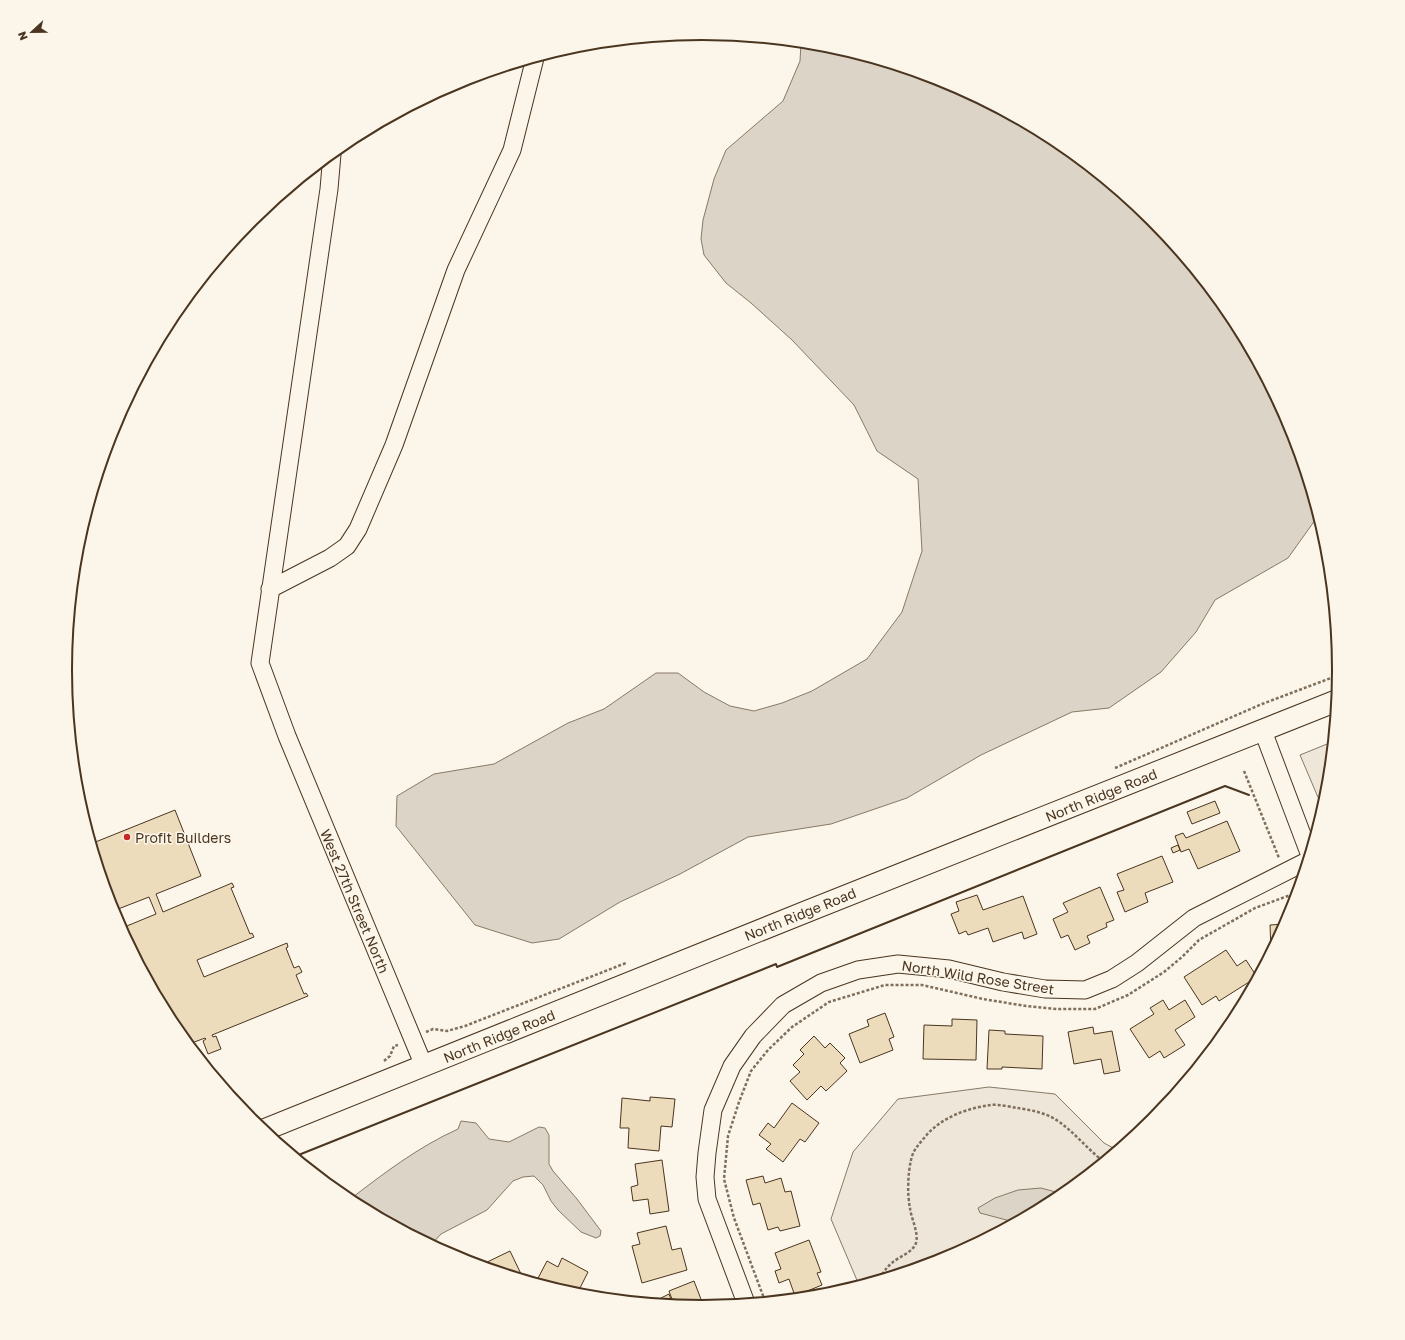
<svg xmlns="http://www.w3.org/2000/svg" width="1405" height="1340" font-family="'Golos Text',sans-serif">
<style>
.green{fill:#ede6d9;stroke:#887966}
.water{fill:#dcd4c6;stroke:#887966}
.building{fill:#ecdcbc;stroke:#4a3520}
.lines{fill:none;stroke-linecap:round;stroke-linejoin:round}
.minor-casing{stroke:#4a3520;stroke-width:19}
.major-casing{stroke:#4a3520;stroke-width:23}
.path{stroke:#7f6f5c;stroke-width:2.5;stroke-dasharray:3 2;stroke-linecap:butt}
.minor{stroke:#fbf6e9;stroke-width:17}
.major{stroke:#fbf6e9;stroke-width:21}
.wall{stroke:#4a3520;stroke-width:2}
.poi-dot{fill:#c62828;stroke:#fbf6e9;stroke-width:1.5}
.labels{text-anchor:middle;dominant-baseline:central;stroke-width:3;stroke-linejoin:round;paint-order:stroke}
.street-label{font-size:14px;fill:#4a3520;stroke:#fbf6e9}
.poi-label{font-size:14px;fill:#4a3520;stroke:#fbf6e9;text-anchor:start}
.rim{fill:none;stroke:#4a3520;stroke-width:2}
</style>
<rect width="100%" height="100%" fill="#fbf6e9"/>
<!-- green -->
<path class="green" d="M1332,742L1327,794L1323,809L1300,755Z
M989,1087L1055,1094L1104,1143L1117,1150L1056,1200L946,1259L859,1285L831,1219L853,1152L898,1099Z"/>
<!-- water -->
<path class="water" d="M801,43L827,45L946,82L1057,140L1153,220L1232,316L1291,426L1318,516L1288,558L1215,600L1196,632L1161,672L1109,708L1072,712L981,755L907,798L831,824L748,837L680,874L620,902L559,939L532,943L475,925L396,826L397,796L434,774L494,764L568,723L604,709L656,673H678L704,692L730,706L754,711L782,703L812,691L867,659L902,612L922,551L918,479L877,451L854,405L792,340L751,303L726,283L704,255L701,239L703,220L714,179L726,150L783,101L800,61Z
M461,1121L476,1123L489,1139L509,1142L539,1127L545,1128L549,1135V1164L553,1171L577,1199L601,1231L600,1236L596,1238L581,1232L558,1210L551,1201L543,1185L534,1176L523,1177L513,1181L487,1210L441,1234L432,1244L349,1200C383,1174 418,1147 458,1129Z
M1041,1188L1063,1194L1056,1200L1014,1222L980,1213L978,1208L995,1198L1018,1190Z"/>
<!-- building -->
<path class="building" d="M1215,801L1220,813L1192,824L1187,812Z
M175,810L201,876L156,894L163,912L232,883L234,887L231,888L250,934L252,933L254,937L197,960L204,977L287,943L288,947L286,948L294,968L299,966L302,972L296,975L304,994L306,993L308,996L212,1035L213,1037L216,1036L221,1049L208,1054L203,1041L206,1039L205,1038L189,1044L173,1024L122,928L156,914L149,897L113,911L93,843Z
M1227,821L1240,851L1198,869L1189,849L1181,852L1175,836L1183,833L1186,838Z
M1178,845L1180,850L1173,853L1171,848Z
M1162,856L1173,882L1145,893L1148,902L1125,912L1117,892L1124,890L1117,874Z
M1100,887L1114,920L1106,923L1107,927L1087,936L1090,943L1075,950L1068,935L1061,938L1053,919L1068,912L1063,903Z
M977,895L983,910L1023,896L1037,934L1024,939L1022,932L993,942L988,928L968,935L966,931L959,934L951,914L959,911L956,902Z
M1285,924L1271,951L1270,925Z
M1226,950L1237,966L1246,960L1257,977L1219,1001L1216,996L1202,1005L1184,977Z
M1163,1000L1169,1010L1185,1000L1195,1017L1175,1030L1185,1045L1164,1058L1160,1051L1149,1058L1130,1029L1154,1014L1150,1008Z
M885,1013L894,1037L889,1039L893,1050L860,1063L849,1034L869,1026L867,1020Z
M952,1019L977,1020L976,1060L923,1059L924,1025L952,1026Z
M1093,1027L1094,1034L1112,1031L1120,1071L1104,1074L1101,1059L1074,1064L1068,1032Z
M989,1030L1005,1031V1034L1043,1036L1042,1069L1002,1067V1069H987Z
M814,1036L825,1048L830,1043L845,1058L840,1063L847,1071L826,1091L821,1086L807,1100L790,1081L800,1072L793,1065L804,1054L800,1050Z
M650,1097L675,1099L672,1127L661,1126L659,1151L628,1148L629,1128H620L622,1098L650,1101Z
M792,1103L819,1123L805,1142L800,1139L783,1162L766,1149L771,1144L759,1135L768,1123L774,1128Z
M662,1160L669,1211L650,1214L648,1199L633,1201L631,1187L638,1185L635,1164Z
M763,1176L765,1183L781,1178L785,1192L791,1191L800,1226L780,1231L778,1227L768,1230L760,1203L753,1205L746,1180Z
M666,1226L672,1250L681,1248L687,1270L642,1283L632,1246L640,1244L637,1233Z
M809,1240L821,1272L817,1273L822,1285L795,1296L789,1279L779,1283L775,1271L781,1269L775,1253Z
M510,1251L523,1278L481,1265Z
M562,1258L588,1272L578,1292L582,1294L581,1295L536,1282L547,1261L558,1267Z
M694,1281L704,1307L670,1304L673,1302L669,1291Z
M669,1294L672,1302L663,1303L661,1298Z"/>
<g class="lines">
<defs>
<path id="minor" d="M332,154L329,189L260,663L287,736L424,1066
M270,589L330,558L347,546L358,529L394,445L456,270L512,150L535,58
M1263,731L1309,853
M746,1303L707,1199L705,1177L707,1153L713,1110L732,1066L753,1036L783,1005L821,983L858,970L898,964L949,969L1003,982L1045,989L1085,990L1112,979L1137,963L1194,918L1307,861"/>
<path id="major" d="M264,1130L808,911L1336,701"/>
</defs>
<!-- minor casing -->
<use href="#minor" class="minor-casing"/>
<!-- major casing -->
<use href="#major" class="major-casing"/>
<!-- path -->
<path class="path" d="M1115,768L1262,704L1339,675
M1244,771L1279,858
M426,1032L433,1029L447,1031L465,1026L626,963
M384,1061L390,1056L394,1046L398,1045
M880,1279C883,1272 887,1267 893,1262C899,1257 913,1252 916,1243C919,1233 911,1218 910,1208C907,1194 908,1173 911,1160C913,1150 919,1144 925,1137C940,1118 967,1108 991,1105C1000,1104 1010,1107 1018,1108C1030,1110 1042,1112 1053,1118C1071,1128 1086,1148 1103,1161
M765,1301L734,1218L724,1179L728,1136L739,1102L751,1071L768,1050L792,1027L829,1002L885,985H922L983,999L1026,1006L1057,1009H1095L1128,995L1164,972L1182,957L1199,940L1255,908L1296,893"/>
<!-- minor -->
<use href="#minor" class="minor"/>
<!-- major -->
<use href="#major" class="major"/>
<!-- wall -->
<path class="wall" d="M296,1156L776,964L777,967L1225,786L1249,795"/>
</g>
<!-- markers -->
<circle class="poi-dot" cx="127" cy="837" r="4"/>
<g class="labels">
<!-- street labels -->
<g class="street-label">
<text transform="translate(1101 795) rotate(-22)">North Ridge Road</text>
<text transform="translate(355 901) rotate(67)">West 27th Street North</text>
<text transform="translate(800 914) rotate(-22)">North Ridge Road</text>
<text transform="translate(978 977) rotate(9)">North Wild Rose Street</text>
<text transform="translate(499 1036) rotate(-22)">North Ridge Road</text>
</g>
<!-- poi labels -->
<g class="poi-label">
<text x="135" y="837">Profit Builders</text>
</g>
</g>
<!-- crop -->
<path d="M0 0H1405V1340H0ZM72 670a630 630 0 1 1 1260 0a630 630 0 1 1-1260 0Z" fill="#fbf6e9" fill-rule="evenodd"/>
<path class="rim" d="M72 670a630 630 0 1 1 1260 0a630 630 0 1 1-1260 0Z"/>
<!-- north arrow -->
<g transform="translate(32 32) rotate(248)" stroke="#fbf6e9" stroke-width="3" paint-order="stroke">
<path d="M0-3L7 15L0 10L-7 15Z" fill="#4a3520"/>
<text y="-6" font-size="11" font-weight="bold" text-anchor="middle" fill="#4a3520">N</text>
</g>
</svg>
